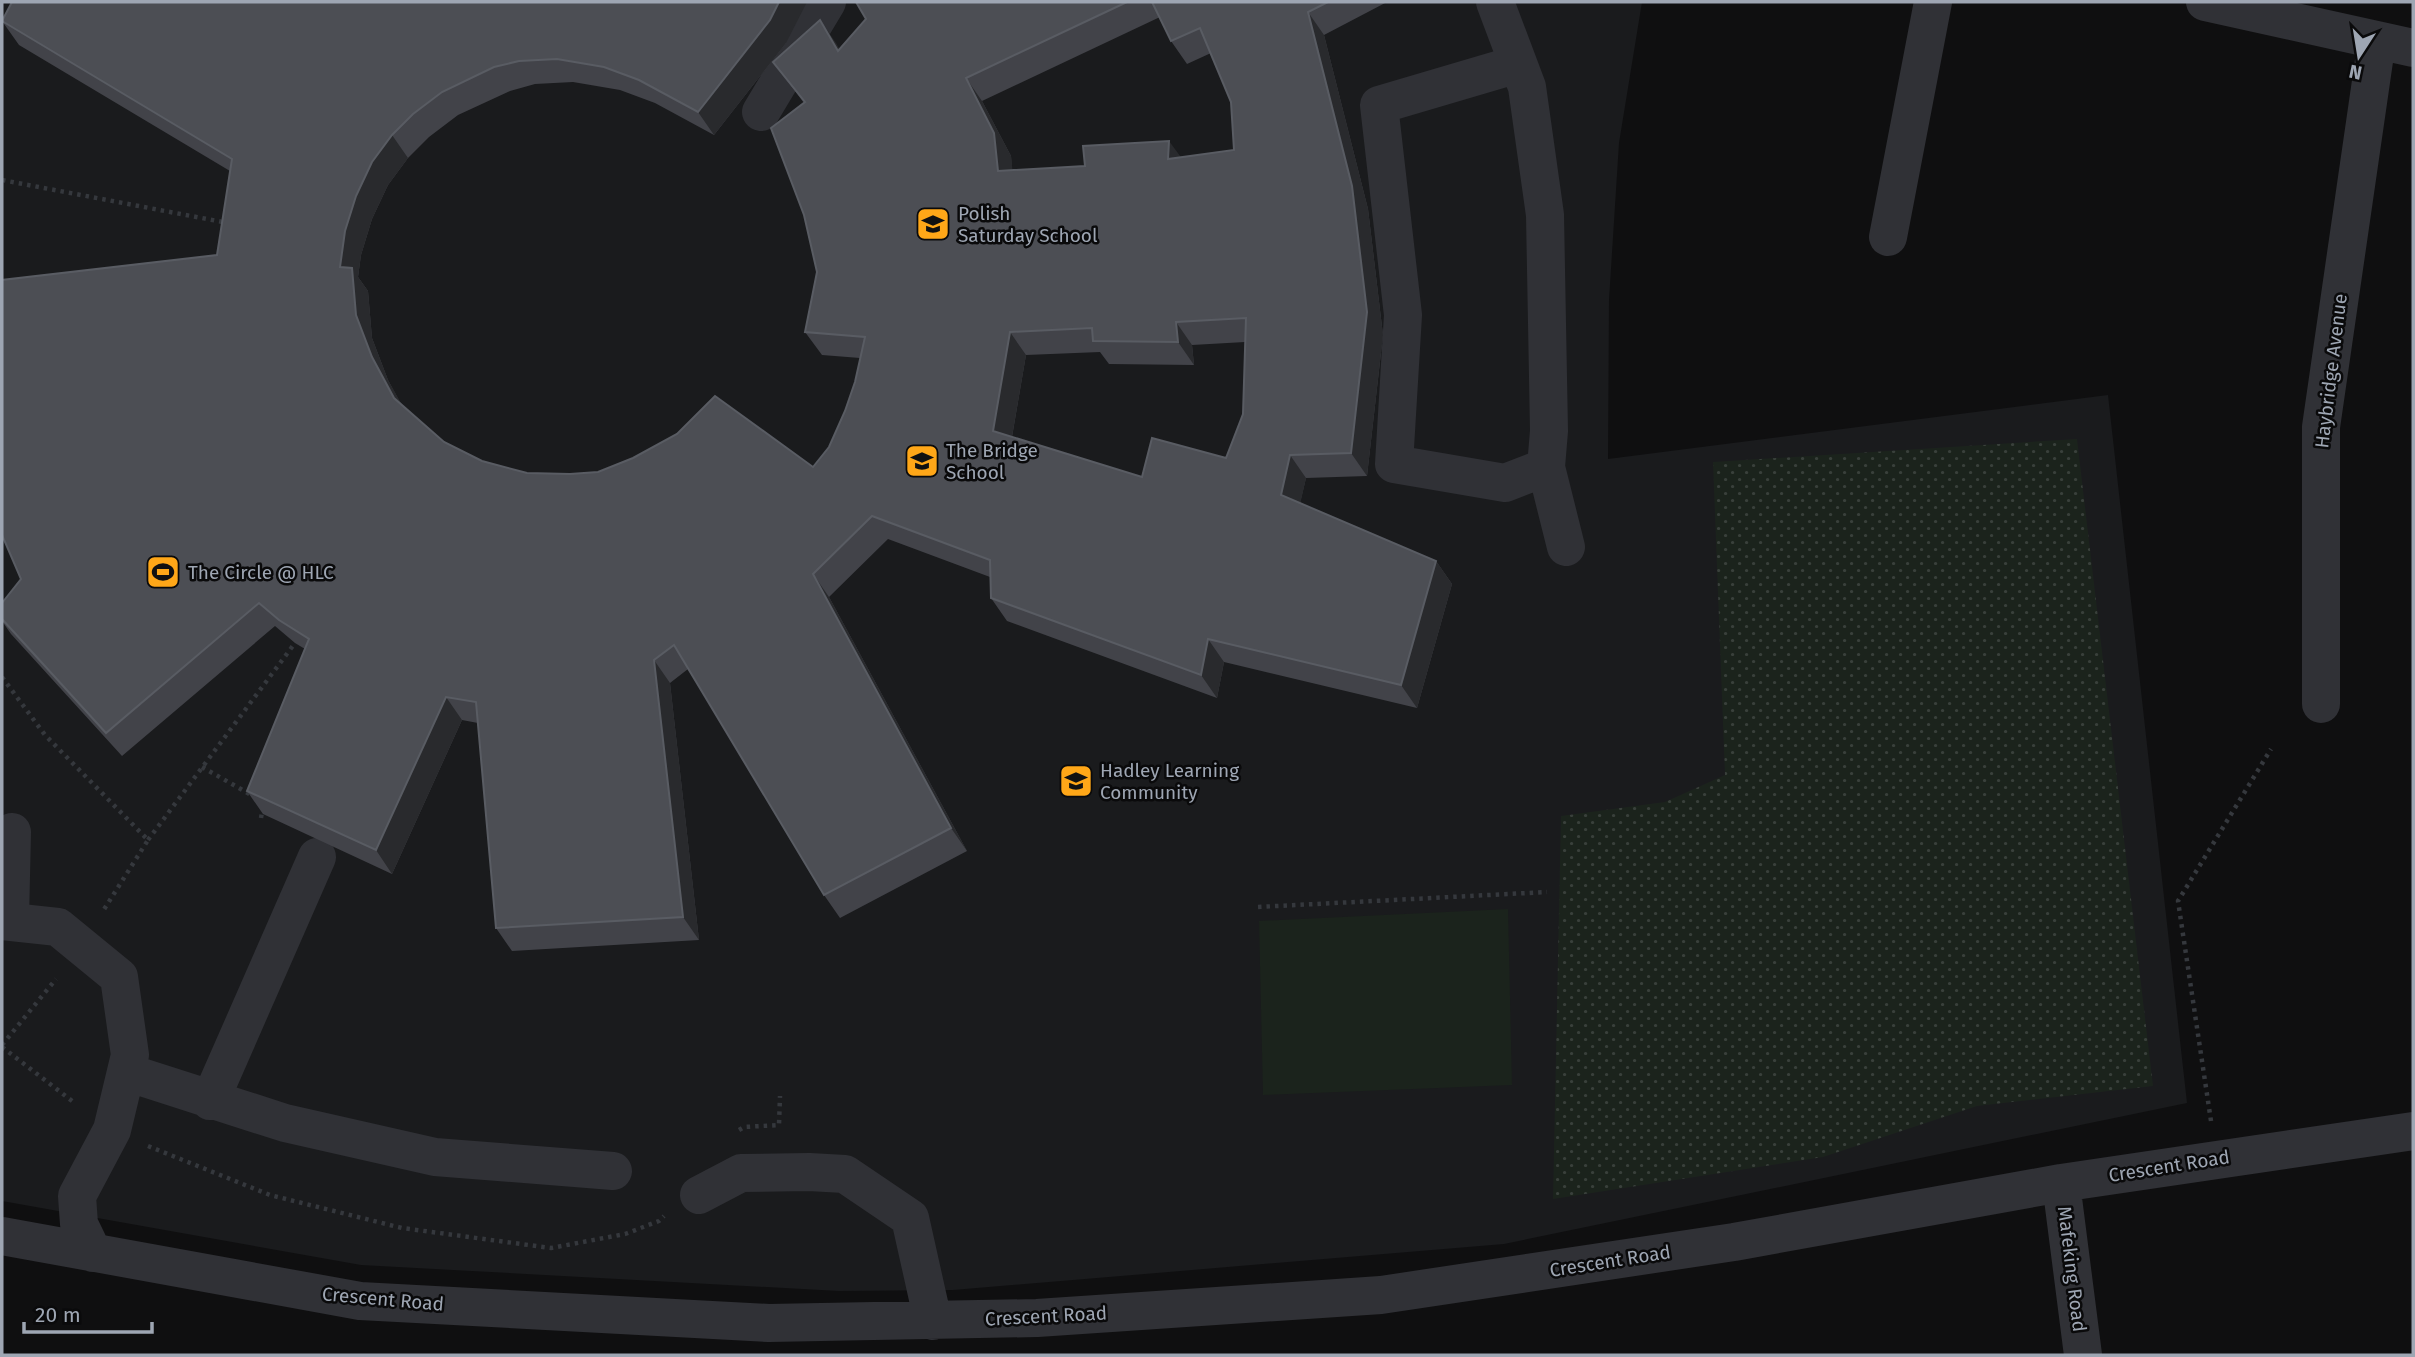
<svg xmlns="http://www.w3.org/2000/svg" width="2415" height="1357" font-family="'Fira Sans',sans-serif">
<style>
.built{fill:#1a1b1d}
.grass{fill:url(#grass-dots)}
.pitch{fill:#1b231c}
.lines{fill:none;stroke-linecap:round;stroke-linejoin:round}
.path{stroke:#35383d;stroke-width:4.5;stroke-dasharray:3.5 5;stroke-linecap:butt}
.minor{stroke:#303136;stroke-width:38}
.wall{fill:#424349;fill-rule:evenodd}
.shaded-wall{fill:#292a2d}
.building{fill:#4c4e54;stroke:#595c63;stroke-width:2;fill-rule:evenodd}
.labels{text-anchor:middle;dominant-baseline:central;stroke-width:5;stroke-linejoin:round;paint-order:stroke}
.poi-label{font-size:19px;fill:#9ea6b3;stroke:#0a0a0b;text-anchor:start}
.street-label{font-size:19px;fill:#9ea6b3;stroke:#0a0a0b}
</style>
<defs>
<pattern id="grass-dots" width="8" height="8" patternUnits="userSpaceOnUse" patternTransform="scale(1.75)"><rect width="8" height="8" fill="#1b231c"/><path d="M2 2h.1M6 6h.1" fill="none" stroke="#39403b" stroke-width="1.8" stroke-linecap="round"/></pattern>
</defs>
<rect width="100%" height="100%" fill="#0f0f10"/>
<!-- built -->
<path class="built" d="M2,2H1642L1619,143L1609,300L1608,459L2108,395L2187,1103L1504,1244L953,1290L839,1291L361,1265L2,1201Z"/>
<!-- grass -->
<path class="grass" d="M2077,439L2153,1086L1977,1106L1823,1157L1553,1199L1561,816L1665,802L1725,775L1713,462Z"/>
<!-- pitch -->
<path class="pitch" d="M1508,909L1512,1085L1263,1095L1259,921Z"/>
<g class="lines">
<!-- path -->
<path class="path" d="M2,180L228,223
M2,677L45,735L148,840L103,911
M202,767L253,796
M261,818L263,806
M148,840L295,643
M1258,907L1547,892
M2,1045L56,979
M2,1047L76,1104
M2211,1121L2178,901L2271,749
M739,1130L744,1127L779,1125L780,1096
M148,1146L270,1195L402,1228L551,1248L625,1234L659,1221L664,1216"/>
<!-- minor -->
<path class="minor" d="M1495,2L1527,87L1545,215L1549,431L1546,467L1566,547
M2205,2L2413,48
M1518,64L1379,105L1403,315L1394,464L1505,483L1546,467
M761,112L827,2
M1888,237L1933,2
M2321,704V427L2377,40
M10,920L12,832
M2,921L58,927L119,977L130,1055L112,1130L77,1196L79,1224L93,1253
M126,1072L285,1123L435,1157L613,1171
M210,1101L317,857
M2061,1183L2083,1355
M699,1195L741,1173L809,1172L845,1174L910,1218L933,1321
M2,1236L360,1301L769,1323L1037,1318L1381,1295L1734,1242L2061,1183L2413,1131"/>
</g>
<!-- wall -->
<path class="wall" d="M856,2H1387L1324,35L1368,209L1383,335L1367,476L1306,478L1300,503L1436,561L1452,584L1417,708L1224,662L1217,698L1007,621L991,598L990,577L888,539L829,597L967,851L840,918L824,895L688,669L670,683L699,940L512,951L496,928L478,723L462,720L392,874L263,814L247,791L305,649L295,643L275,626L122,756L11,634L2,621V603L21,579L217,255L230,171L19,45L2,21L786,43L714,135L655,103L620,90L573,82L535,84L510,91L458,115L429,137L408,158L388,185L372,219L361,255L358,277L368,291L372,338L388,380L401,404L444,442L482,461L527,473L570,474L813,467L829,447L845,411L855,382L860,358L822,355L805,332L817,272L804,103L773,62L820,20L839,49L866,19ZM1160,17L1171,41L1187,64L1211,53L1231,102L1234,150L1181,157L1085,166L1012,170L1011,156L982,101ZM1245,342L1243,414L1226,458L1142,477L1012,437L1026,355L1100,352L1109,364L1194,365L1192,345Z"/>
<!-- shaded-wall -->
<path class="shaded-wall" d="M779,2H807L786,43L714,135L698,112Z
M1308,12L1324,35L1368,209L1383,335L1367,476L1351,453Z
M820,20L836,43L854,74L838,51Z
M966,78L982,101L1011,156L1015,194L998,171Z
M392,135L408,158L388,185L372,219L361,255L358,277L368,291L372,338L388,380L411,421L394,398L372,357L356,315L340,267L345,231L356,196L372,162Z
M1169,141L1186,164L1168,159Z
M1176,322L1192,345L1194,365L1178,342Z
M1010,332L1026,355L1009,454L993,431Z
M1290,455L1306,478L1297,518L1281,495Z
M1436,561L1452,584L1417,708L1401,685Z
M813,574L829,597L967,851L951,828Z
M1208,639L1224,662L1217,698L1201,675Z
M654,660L670,683L699,940L683,917Z
M446,697L462,720L392,874L376,850Z"/>
<!-- building -->
<path class="building" d="M12,2H779L770,20L698,112L639,80L604,67L557,59L519,61L494,67L442,92L413,114L392,135L372,162L356,196L345,231L340,267L352,268L356,315L372,357L394,398L444,442L482,461L527,473L570,474L598,472L633,458L677,434L715,396L813,467L829,447L845,411L855,382L865,337L805,332L817,272L804,215L771,128L805,102L773,62L820,20L838,51L866,19L856,2H1127L966,78L994,133L998,171L1085,166L1083,146L1169,141L1168,159L1234,150L1231,102L1200,28L1171,41L1152,2H1328L1308,12L1352,186L1367,312L1351,453L1290,455L1281,495L1436,561L1401,685L1208,639L1201,675L991,598L990,560L872,516L813,574L951,828L824,895L674,645L654,660L683,917L496,928L476,702L446,697L376,850L247,791L309,639L279,620L259,603L106,733L2,619V603L21,579L2,535V280L217,255L232,159L2,21ZM1246,318L1243,414L1226,458L1152,438L1142,477L993,431L1010,332L1092,328L1093,341L1178,342L1176,322Z"/>
<!-- icons -->
<defs>
<symbol id="school-square" viewBox="-11 -11 22 22"><rect x="-9" y="-9" width="18" height="18" rx="4" fill="#ffa718" stroke="#0a0a0b"/><path d="M0-5L7-2L0 1L-7-2ZM-4 1L0 2.5L4 1V4Q0 6-4 4Z" fill="#111"/></symbol>
<symbol id="stadium-square" viewBox="-11 -11 22 22"><rect x="-9" y="-9" width="18" height="18" rx="4" fill="#ffa718" stroke="#0a0a0b"/><path d="M0-5a6.5 5 0 1 0 0 10a6.5 5 0 1 0 0-10ZM-3.5-1.8h7v3.6h-7Z" fill="#111"/></symbol>
</defs>
<g fill-rule="evenodd">
<use href="#school-square" x="914" y="205" width="38" height="38"/>
<use href="#school-square" x="903" y="442" width="38" height="38"/>
<use href="#stadium-square" x="144" y="553" width="38" height="38"/>
<use href="#school-square" x="1057" y="762" width="38" height="38"/>
</g>
<g class="labels">
<!-- poi labels -->
<g class="poi-label">
<text x="958" y="213">Polish<tspan x="958" dy="22">Saturday School</tspan></text>
<text x="946" y="450">The Bridge<tspan x="946" dy="22">School</tspan></text>
<text x="188" y="572">The Circle @ HLC</text>
<text x="1100" y="770">Hadley Learning<tspan x="1100" dy="22">Community</tspan></text>
</g>
<!-- street labels -->
<g class="street-label">
<text transform="translate(2331 371) rotate(-83)">Haybridge Avenue</text>
<text transform="translate(2169 1166) rotate(-9)">Crescent Road</text>
<text transform="translate(1610 1261) rotate(-9)">Crescent Road</text>
<text transform="translate(2072 1269) rotate(83)">Mafeking Road</text>
<text transform="translate(383 1299) rotate(5)">Crescent Road</text>
<text transform="translate(1046 1316) rotate(-3)">Crescent Road</text>
</g>
</g>
<!-- border -->
<rect width="2415" height="1357" fill="none" stroke="#9ea6b3" stroke-width="7"/>
<!-- north arrow -->
<g transform="translate(2359 56) rotate(192)" stroke="#0a0a0b" stroke-width="5" paint-order="stroke">
<path d="M0-5L12 26L0 18L-12 26Z" fill="#9ea6b3"/>
<text y="-10" font-size="19" font-weight="bold" text-anchor="middle" fill="#9ea6b3">N</text>
</g>
<!-- scale -->
<path d="M24 1322v10h128v-10" fill="none" stroke="#9ea6b3" stroke-width="3.5"/>
<text x="35" y="1322" font-size="21" fill="#9ea6b3" stroke="#0a0a0b" stroke-width="5" paint-order="stroke">20 m</text>
</svg>
